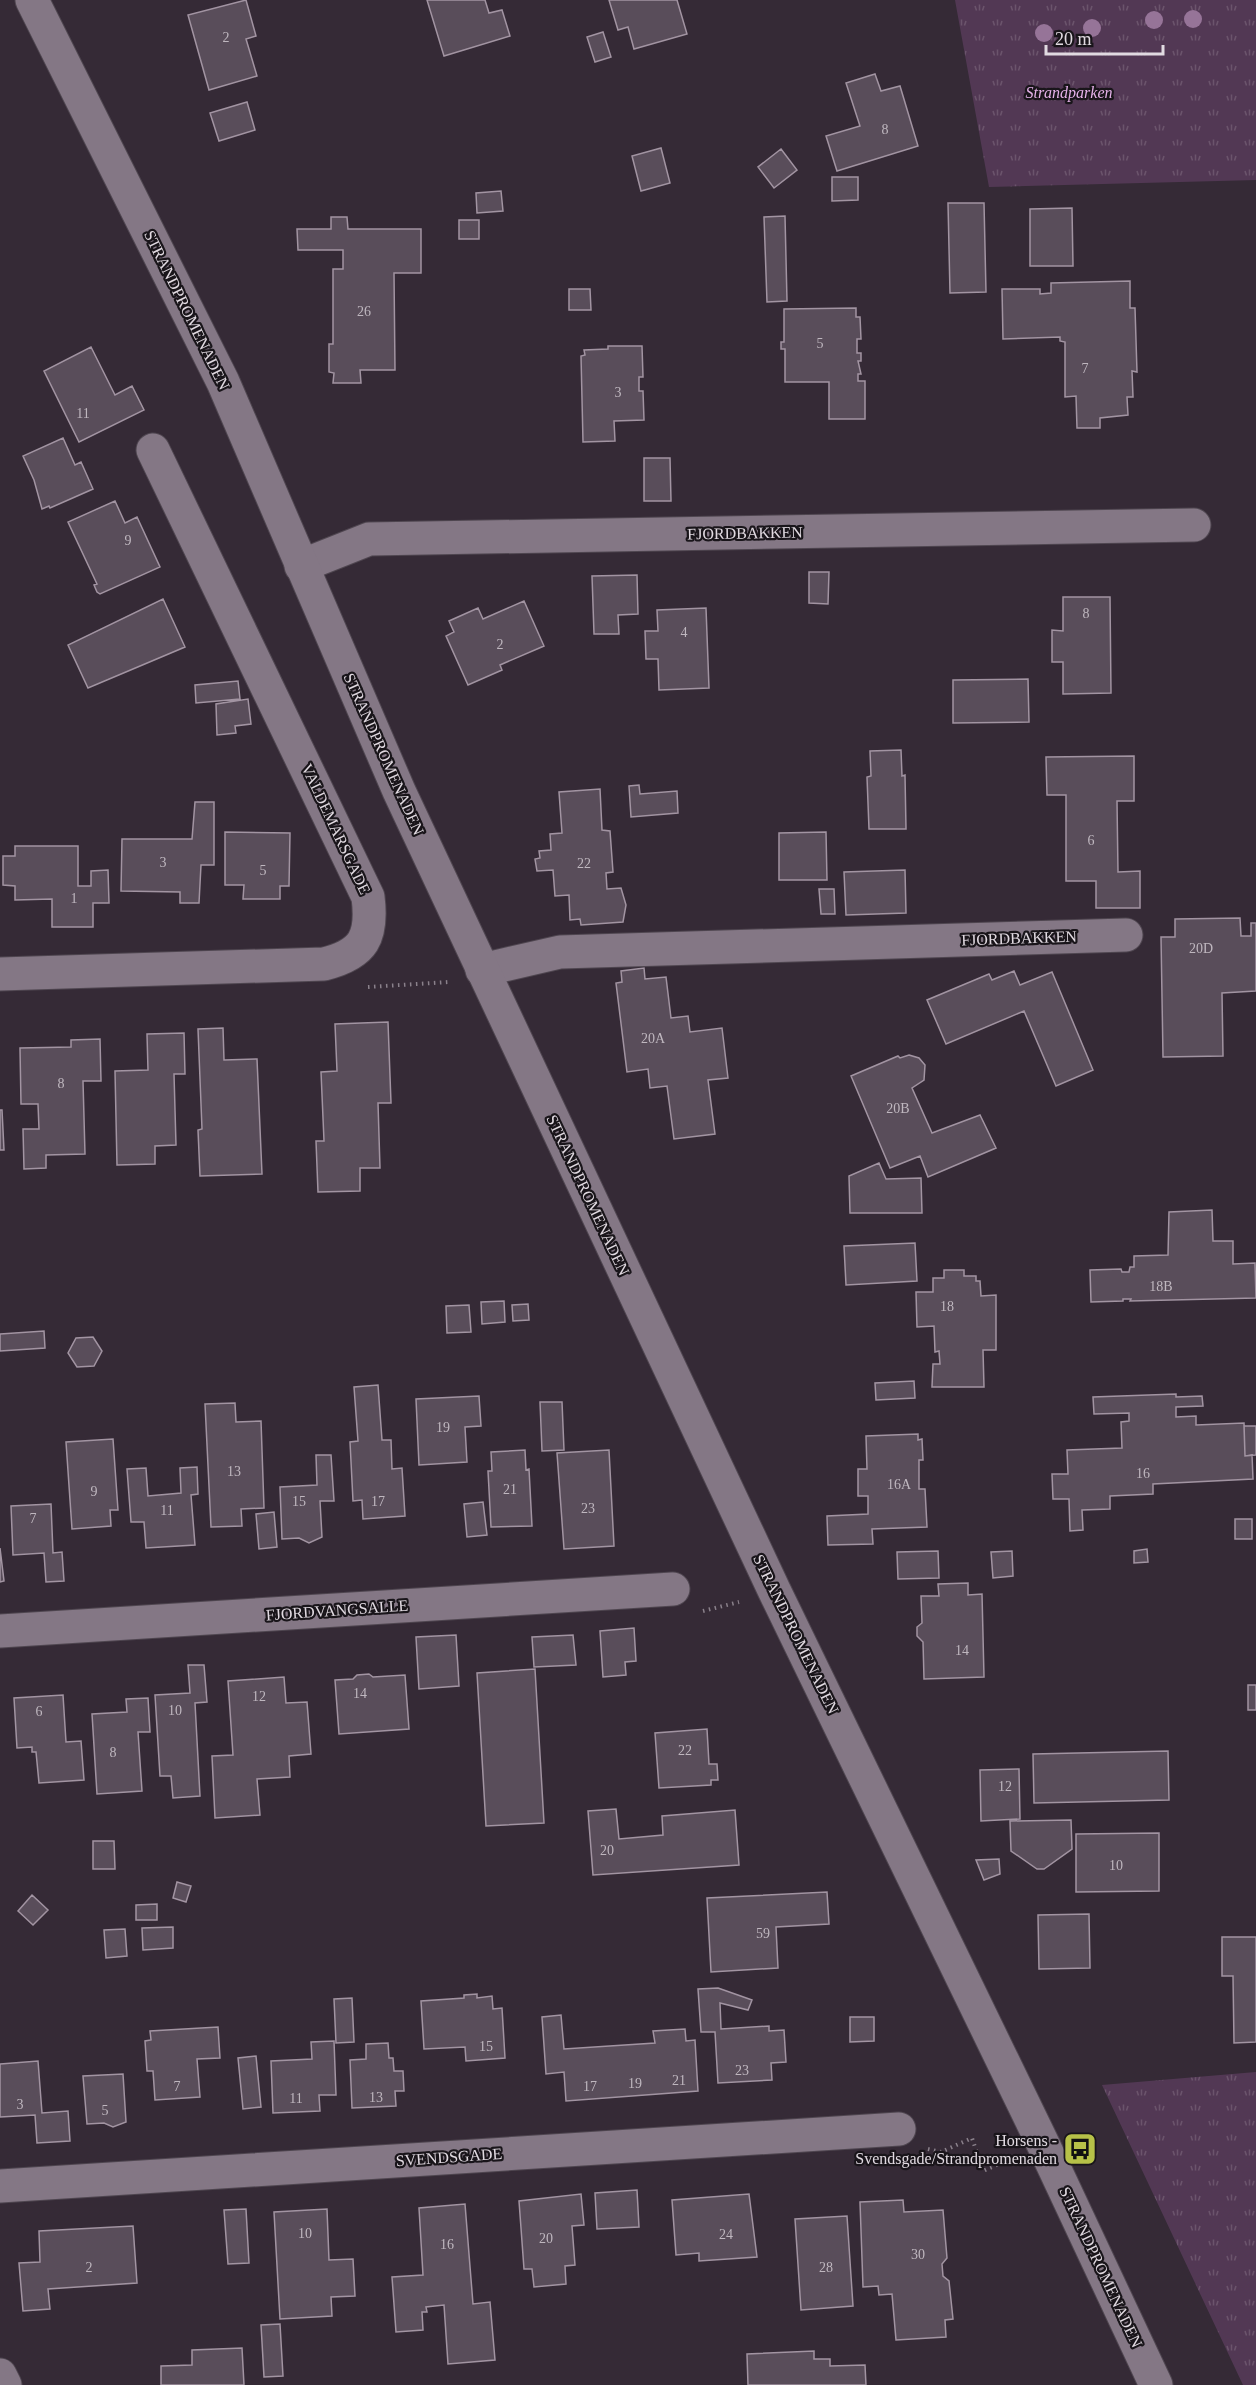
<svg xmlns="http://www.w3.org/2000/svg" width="1256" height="2385" font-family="Georgia,serif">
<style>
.park{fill:url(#park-tufts)}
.building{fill:#594d5a;stroke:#a294a2;stroke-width:1.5}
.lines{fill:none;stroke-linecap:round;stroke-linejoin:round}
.street-casing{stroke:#4f4650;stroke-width:35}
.secondary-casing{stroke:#4f4650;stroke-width:35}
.path{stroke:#8a818b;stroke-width:4;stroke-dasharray:1.5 4.5;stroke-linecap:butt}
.street{stroke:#847785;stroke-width:33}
.secondary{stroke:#847785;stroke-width:33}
.tree{fill:#967498}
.labels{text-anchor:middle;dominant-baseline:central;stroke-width:4.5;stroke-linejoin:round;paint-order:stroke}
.number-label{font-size:14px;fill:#bfb7bf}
.park-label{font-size:16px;font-style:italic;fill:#e5b1e9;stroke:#19151a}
.street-label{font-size:16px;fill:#e1dae1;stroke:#19151a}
.poi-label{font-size:16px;fill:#e1dae1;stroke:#19151a;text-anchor:end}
</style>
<defs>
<pattern id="park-tufts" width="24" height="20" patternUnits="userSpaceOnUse" patternTransform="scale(1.5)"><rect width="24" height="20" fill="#523854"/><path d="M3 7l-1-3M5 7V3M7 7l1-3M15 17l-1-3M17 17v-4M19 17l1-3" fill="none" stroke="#6b546c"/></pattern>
</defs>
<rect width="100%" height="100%" fill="#352a36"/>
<!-- park -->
<path class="park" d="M955,0H1256V180L989,187Z
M1256,2072V2385H1243L1102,2085Z"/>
<!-- building -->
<path class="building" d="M246,0L256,36L246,39L257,76L209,90L188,15Z
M427,0H485L489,13L502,10L510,36L444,56Z
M609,0H677L687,34L634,49L628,27L618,30Z
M603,32L611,57L595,62L587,37Z
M875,74L881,91L900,86L918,146L837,171L826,136L860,126L846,83Z
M247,102L255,130L219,141L210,113Z
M661,148L670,183L641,191L632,156Z
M781,149L797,170L774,188L758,167Z
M832,177H858V200L832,201Z
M501,191L503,211L477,213L476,193Z
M948,203H984L986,292L950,293Z
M1072,208L1073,266H1030V209Z
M785,216L787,301L767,302L764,217Z
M331,217H347L348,229H421V273H394L395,370H360L361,383H333L334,373L329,372V344H333V269H343V250H298L297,229H331Z
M459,220H479V239H459Z
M1130,281V308H1135L1137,372L1132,371L1133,397H1127L1128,415L1100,418V428H1077L1076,396L1065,397V342L1060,341V337L1003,339L1002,289H1040V294L1051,293V283Z
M569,289H590L591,310H569Z
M856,308V317H860L861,339H857V353H861V361H858L861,374H858V381H865V419H829V382H785V349H781V342H784V309Z
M608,346H642L643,377H639V391H643L644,420L614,421L615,441L583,442L581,356L585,355L584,350L608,349Z
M91,347L115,395L132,386L144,410L79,442L44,371Z
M63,438L75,465L81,462L93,489L50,508L49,506L42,509L34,480L23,456Z
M644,458H670L671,501H644Z
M115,501L125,523L137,517L160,567L100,594L97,592L94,585L97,584L68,522Z
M809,572H829L828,604L809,603Z
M637,575L638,614L618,615L619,634H594L592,576Z
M1063,597H1110L1111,693L1063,694V662H1052V630L1063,631Z
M163,599L185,647L88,688L68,645Z
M524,601L544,646L500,665L502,670L468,685L446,636L454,632L449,621L478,608L483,619Z
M706,608L709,688L659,690L658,659H646L645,631H658L657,610Z
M1028,679L1029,722L953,723V680Z
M238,681L240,699L196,703L195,685Z
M248,699L251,724L235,726L236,733L217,735L216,704Z
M901,750L902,776L905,775L906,829H869L867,777L871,776L870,751Z
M1134,756V801H1117L1118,872L1140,871V908H1096V881H1066V795H1047L1046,757Z
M639,785L640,794L677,791L678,813L631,817L629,786Z
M600,789L602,830L610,831L613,872L606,873L607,889L621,888L626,905L623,922L581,925L580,919L570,920L569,895L555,896L553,870L537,871L535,859L540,858L539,851L551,850L550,834L562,833L559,792Z
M195,802H214V865H201L199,903H180V892L121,891L122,839H192Z
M225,832L290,833L289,886H280V899H243L244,885H225Z
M826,832L827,880H779V833Z
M15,846H78V886H91V871L108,870L109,903H93V927H52V899L15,900V886L3,885V856H15Z
M905,870L906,913L846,915L844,872Z
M819,889H834L835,914H821Z
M1240,918L1241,936H1251V923H1256V991L1222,993L1223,1056L1163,1057L1161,937H1175V919Z
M644,968L645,979L666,977L671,1018L688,1016L690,1032L722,1028L728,1078L708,1080L715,1134L674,1139L667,1086L650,1088L648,1069L627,1072L616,983L622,982L621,971Z
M1014,971L1020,985L1052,972L1093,1070L1056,1086L1024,1011L946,1044L927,1000L989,974L992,980Z
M388,1022L391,1103H378L380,1168H360V1191L318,1192L316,1141H324L321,1072L337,1071L335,1024Z
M223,1028L224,1060L257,1059L262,1174L200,1176L198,1130L202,1129L198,1029Z
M184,1033L185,1074H174L176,1145L155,1146V1164L117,1165L115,1071L148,1070L147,1034Z
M100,1039L101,1081H83L85,1154L46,1155V1168L24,1169L23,1129H39L38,1104H21L20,1048L71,1047V1040Z
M909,1055L919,1058L925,1065L924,1080L912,1088L932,1133L980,1115L996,1148L928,1177L920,1156L890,1168L851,1076L898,1056L900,1058Z
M0,1110H2L4,1150H0Z
M879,1163L886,1179L921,1178L922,1213H850L849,1176Z
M1212,1210L1213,1241H1233V1264L1255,1263L1256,1298L1130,1301L1131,1299H1123V1301L1091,1302L1090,1270L1121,1269L1122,1272H1129L1130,1267H1134V1256L1168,1255L1169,1212Z
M915,1243L917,1281L846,1285L844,1246Z
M944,1270H964V1276H976V1281H980L981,1296L996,1295V1350H983L984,1387H932L933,1364H940L939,1351L935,1352L934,1326L917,1327L916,1292H933V1278H944Z
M504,1301L505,1322L482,1324L481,1302Z
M528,1304L529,1320L513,1321L512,1305Z
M469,1305L471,1332L447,1333L446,1306Z
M44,1331L45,1348L0,1351V1334Z
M93,1337L102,1351L94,1366L77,1367L68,1353L76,1338Z
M914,1381L915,1398L876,1400L875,1383Z
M378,1385L382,1440H391L392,1469L402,1468L405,1516L363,1519L362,1500L353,1501L350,1442L358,1441L354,1387Z
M1176,1394V1397L1202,1396L1203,1406L1176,1407V1417L1196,1416V1425L1244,1423L1245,1456L1252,1455L1253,1479L1153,1484V1494L1110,1496V1509L1082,1510L1083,1530L1070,1531L1069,1499H1053L1052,1474H1068L1067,1450L1122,1448L1121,1422L1129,1421V1413L1094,1414L1093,1397Z
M479,1396L481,1426L465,1427L467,1462L419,1465L416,1399Z
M540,1402H562L564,1450L542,1451Z
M235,1403L236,1422L261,1421L264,1508L241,1509L242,1526L211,1527L205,1404Z
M1244,1426H1256V1455L1245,1456Z
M918,1434V1440L922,1439L923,1460H919V1489H925L927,1527L872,1529L873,1544L828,1545L827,1516L868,1514V1496H858V1469H867L866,1436Z
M113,1439L118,1510H110L111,1526L72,1529L66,1442Z
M525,1450L526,1470L529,1469L532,1526L491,1527L488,1471H492L491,1452Z
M609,1450L614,1546L564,1549L557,1453Z
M316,1455H331L334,1501H320L322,1537L309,1543L299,1538L282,1539L280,1487L317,1485Z
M197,1467L198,1494L191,1495L195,1545L146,1548L144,1522H131L127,1469L146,1468L148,1496L181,1493L180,1468Z
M483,1502L487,1535L467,1537L464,1504Z
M51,1504L53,1553L62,1552L64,1581L46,1582L44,1553L13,1555L11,1506Z
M274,1512L277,1547L259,1549L256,1514Z
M1235,1519H1252V1539H1235Z
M0,1548L4,1581L0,1582Z
M1147,1549L1148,1562L1134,1563V1551Z
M938,1551L939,1578L898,1579L897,1552Z
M1012,1551L1013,1576L993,1578L991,1552Z
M968,1583V1595L982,1594L984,1677L924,1679L923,1642L917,1636V1627L922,1623L921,1596H939L938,1584Z
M634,1628L636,1661L625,1662L626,1675L603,1677L600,1631Z
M456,1635L459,1686L419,1689L416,1637Z
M573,1635L576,1665L534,1667L532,1637Z
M188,1665H204L207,1702L195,1703L200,1796L173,1798L171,1776H160L155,1695L190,1693Z
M535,1669L544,1823L486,1826L477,1673Z
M369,1674L373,1677L405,1675L409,1729L339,1734L335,1680L353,1679L357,1675Z
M284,1677L286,1703L307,1702L311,1754L289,1756L290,1777L257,1779L260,1815L215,1818L212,1756L233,1755L228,1681Z
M1248,1685H1256V1710H1248Z
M63,1695L66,1742L81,1741L84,1780L39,1783L36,1752H32V1747L17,1748L14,1698Z
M148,1698L150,1732H138L142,1791L97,1794L92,1714L127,1712L126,1699Z
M707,1729L709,1764H717L718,1780H711V1785L659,1788L655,1733Z
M1168,1751L1169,1800L1034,1803L1033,1754Z
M1019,1769L1020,1819L981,1821L980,1770Z
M616,1809L619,1839L663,1835L662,1816L735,1810L739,1865L593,1875L588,1811Z
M1071,1820L1072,1849L1044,1869H1037L1011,1851L1010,1821Z
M1159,1833V1891L1076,1892V1834Z
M93,1841H114L115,1869H93Z
M999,1859L1000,1874L984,1880L976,1860Z
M177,1882L191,1886L186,1902L173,1898Z
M827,1892L829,1924L776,1927L778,1968L711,1972L707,1898Z
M32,1895L48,1910L33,1925L18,1911Z
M157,1904V1920H136V1905Z
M1089,1914L1090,1968L1039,1969L1038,1915Z
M173,1927V1948L143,1950L142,1928Z
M125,1929L127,1956L106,1958L104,1930Z
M1222,1937H1256V2042L1234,2043L1233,1976H1222Z
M718,1988L752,2000L748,2010L720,2003L721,2029L769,2026V2031L784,2030L786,2062L771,2063L772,2080L718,2083L715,2032H701L698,1989Z
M477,1994V1998L492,1996L493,2009L502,2008L505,2058L466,2061L465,2047L424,2049L421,2001L464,1998V1995Z
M352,1998L354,2042L336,2043L334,1999Z
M561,2015L564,2049L655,2043L653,2031L685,2029L686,2041L695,2040L698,2091L566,2101L564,2072L546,2074L542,2017Z
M850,2017H874V2041L850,2042Z
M218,2027L220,2058L197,2059L200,2097L155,2100L153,2071H147L145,2041L151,2040L150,2031Z
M334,2041L336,2095H319L320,2111L273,2113L271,2061L312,2059L311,2042Z
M388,2043L389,2058H393L394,2071H403L404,2091H395L396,2106L352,2108L350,2060L366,2059V2044Z
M256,2056L261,2107L243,2109L238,2058Z
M38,2061L42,2113L68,2111L70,2141L37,2143L35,2115L0,2117V2064Z
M123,2074L126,2122L113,2127L104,2123L87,2124L83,2076Z
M637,2190L639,2227L597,2229L595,2193Z
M581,2194L584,2225L572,2226L575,2265L565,2266L566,2284L534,2287L532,2269H524L519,2201Z
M749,2194L757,2257L699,2261V2253L676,2255L672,2200Z
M903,2200L904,2212L943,2210L947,2258L942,2264L943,2276L949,2281L953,2319L945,2320L946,2337L896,2340L892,2294L879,2295L878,2286L863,2287L860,2202Z
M465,2204L473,2304L490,2302L495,2360L448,2364L444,2305L426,2307L427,2312H422L423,2330L396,2332L392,2277L423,2275L419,2208Z
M246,2209L249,2263L228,2264L224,2210Z
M327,2209L329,2260L353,2259L355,2296L331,2297L332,2316L280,2319L274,2212Z
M847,2216L853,2306L801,2310L795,2219Z
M133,2226L137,2283L48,2289L50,2309L23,2311L19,2263L40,2262L39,2231Z
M280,2324L283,2376L264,2377L261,2325Z
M242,2348L244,2385H161V2366L192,2365V2350Z
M814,2351V2359H830V2366L865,2365L866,2385H748L747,2354Z"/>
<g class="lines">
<defs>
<path id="street" d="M301,566L369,539L1194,525
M482,970L560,952L1126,935
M0,974L324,964C364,954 373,937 368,897L153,450
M0,1631L673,1589
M0,2186L899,2129
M0,2375L5,2385"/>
<path id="secondary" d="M32,0L223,382L399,791L774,1590L1043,2144L1156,2385"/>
</defs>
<!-- street casing -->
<use href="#street" class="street-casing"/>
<!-- secondary casing -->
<use href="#secondary" class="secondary-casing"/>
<!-- path -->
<path class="path" d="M368,987L448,982
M703,1611L739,1602
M928,2149L941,2152L972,2138L983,2171L1010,2159"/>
<!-- street -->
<use href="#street" class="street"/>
<!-- secondary -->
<use href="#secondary" class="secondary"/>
</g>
<!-- trees -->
<g class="tree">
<circle cx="1193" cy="19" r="9"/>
<circle cx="1154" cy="20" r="9"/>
<circle cx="1092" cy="28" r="9"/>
<circle cx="1044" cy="33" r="9"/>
</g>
<!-- icons -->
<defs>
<symbol id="bus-square" viewBox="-11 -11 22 22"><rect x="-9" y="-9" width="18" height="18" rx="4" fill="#b7c148" stroke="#19151a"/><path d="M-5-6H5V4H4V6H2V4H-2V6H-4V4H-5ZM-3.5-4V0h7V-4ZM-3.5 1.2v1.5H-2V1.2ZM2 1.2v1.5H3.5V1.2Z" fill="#111"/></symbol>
</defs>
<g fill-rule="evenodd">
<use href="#bus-square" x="1061" y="2130" width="38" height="38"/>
</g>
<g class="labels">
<!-- number labels -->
<g class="number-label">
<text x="226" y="37">2</text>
<text x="885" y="129">8</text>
<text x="364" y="311">26</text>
<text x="820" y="343">5</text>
<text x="1085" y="368">7</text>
<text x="618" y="392">3</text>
<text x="83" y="413">11</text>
<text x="128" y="540">9</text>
<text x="1086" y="613">8</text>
<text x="684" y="632">4</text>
<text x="500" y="644">2</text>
<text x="1091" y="840">6</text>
<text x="163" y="862">3</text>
<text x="584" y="863">22</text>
<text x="263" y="870">5</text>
<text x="74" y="898">1</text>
<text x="1201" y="948">20D</text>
<text x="653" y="1038">20A</text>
<text x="61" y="1083">8</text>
<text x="898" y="1108">20B</text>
<text x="1161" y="1286">18B</text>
<text x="947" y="1306">18</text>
<text x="443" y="1427">19</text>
<text x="234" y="1471">13</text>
<text x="1143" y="1473">16</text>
<text x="899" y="1484">16A</text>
<text x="510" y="1489">21</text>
<text x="94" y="1491">9</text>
<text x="299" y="1501">15</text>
<text x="378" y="1501">17</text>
<text x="588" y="1508">23</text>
<text x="167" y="1510">11</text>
<text x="33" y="1518">7</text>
<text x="962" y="1650">14</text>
<text x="360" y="1693">14</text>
<text x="259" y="1696">12</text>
<text x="175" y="1710">10</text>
<text x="39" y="1711">6</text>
<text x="685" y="1750">22</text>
<text x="113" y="1752">8</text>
<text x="1005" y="1786">12</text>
<text x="607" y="1850">20</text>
<text x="1116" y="1865">10</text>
<text x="763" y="1933">59</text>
<text x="486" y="2046">15</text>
<text x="742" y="2070">23</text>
<text x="679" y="2080">21</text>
<text x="635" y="2083">19</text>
<text x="177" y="2086">7</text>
<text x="590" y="2086">17</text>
<text x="376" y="2097">13</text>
<text x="296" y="2098">11</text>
<text x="20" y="2104">3</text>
<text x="105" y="2110">5</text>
<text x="305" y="2233">10</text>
<text x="726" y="2234">24</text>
<text x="546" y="2238">20</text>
<text x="447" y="2244">16</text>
<text x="918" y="2254">30</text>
<text x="89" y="2267">2</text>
<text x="826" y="2267">28</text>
</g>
<!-- park labels -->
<g class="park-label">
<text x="1069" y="92">Strandparken</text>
</g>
<!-- street labels -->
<g class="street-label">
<text transform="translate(187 310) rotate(64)">STRANDPROMENADEN</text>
<text transform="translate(745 533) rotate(-1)">FJORDBAKKEN</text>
<text transform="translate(384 754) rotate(66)">STRANDPROMENADEN</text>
<text transform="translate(336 829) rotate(65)">VALDEMARSGADE</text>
<text transform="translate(1019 938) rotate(-2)">FJORDBAKKEN</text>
<text transform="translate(588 1195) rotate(65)">STRANDPROMENADEN</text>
<text transform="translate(337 1610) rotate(-4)">FJORDVANGSALLE</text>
<text transform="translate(796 1634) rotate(64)">STRANDPROMENADEN</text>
<text transform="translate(449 2157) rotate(-4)">SVENDSGADE</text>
<text transform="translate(1101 2267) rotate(65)">STRANDPROMENADEN</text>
</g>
<!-- poi labels -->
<g class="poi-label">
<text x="1057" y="2140">Horsens -<tspan x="1057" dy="18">Svendsgade/Strandpromenaden</tspan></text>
</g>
</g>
<!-- scale -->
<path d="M1046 45v9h117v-9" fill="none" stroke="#e1dae1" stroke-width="3"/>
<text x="1055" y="45" font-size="18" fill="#e1dae1" stroke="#19151a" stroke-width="4.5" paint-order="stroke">20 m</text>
</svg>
